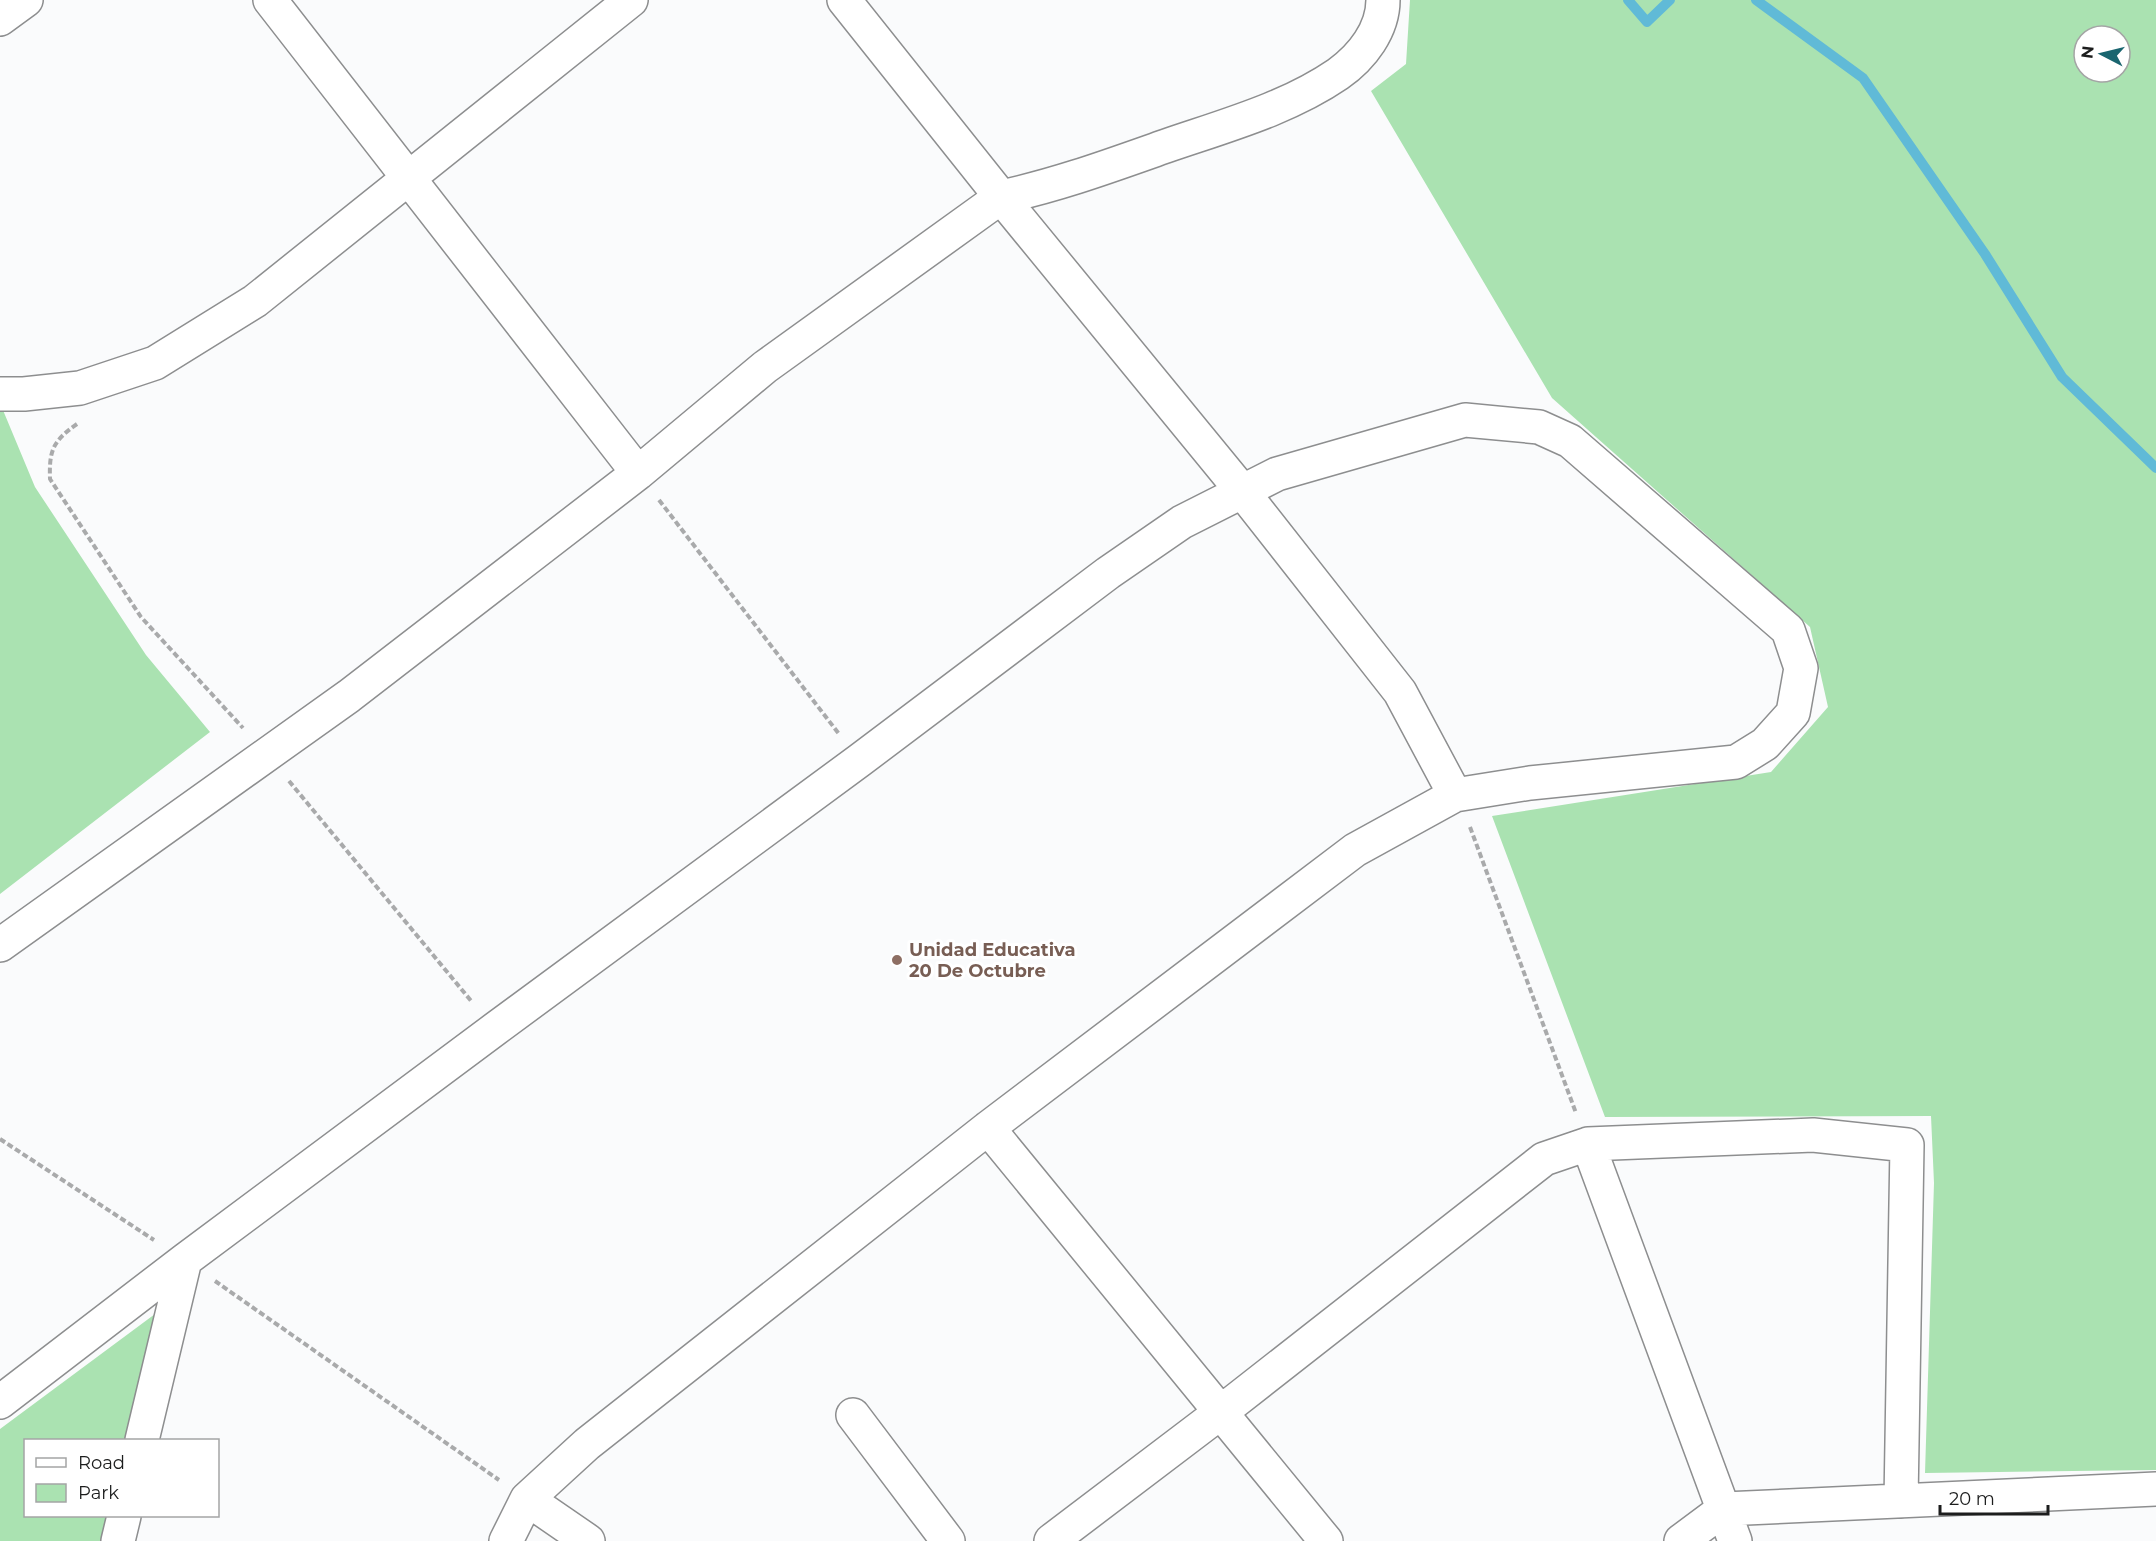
<svg xmlns="http://www.w3.org/2000/svg" width="2156" height="1541" font-family="Montserrat,sans-serif">
<style>
.green{fill:#aae2b1;fill-rule:evenodd}
.lines{fill:none;stroke-linecap:round;stroke-linejoin:round}
.stream{stroke:#60bad7;stroke-width:10}
.minor-casing{stroke:#8d8e8f;stroke-width:36}
.path{stroke:#a9aaab;stroke-width:4;stroke-dasharray:6 3;stroke-linecap:butt}
.minor{stroke:#fff;stroke-width:33}
.education-dot{fill:#8d6e63;stroke:#fff;stroke-width:2}
.labels{text-anchor:middle;dominant-baseline:central;stroke-width:6;stroke-linejoin:round;paint-order:stroke}
.education-label{font-size:18px;font-weight:bold;fill:#785e54;stroke:#fff;text-anchor:start}
</style>
<rect width="100%" height="100%" fill="#fafbfc"/>
<!-- green -->
<path class="green" d="M1410,0H2156V1470L1925,1473L1934,1183L1931,1116L1605,1117L1492,816L1771,772L1828,707L1810,627L1552,398L1371,91L1406,64ZM2084,36H2120V72H2084Z
M0,403L35,487L146,655L210,732L0,894Z
M155,1314L125,1440H26V1516H108L102,1541H0V1429Z"/>
<g class="lines">
<!-- stream -->
<path class="stream" d="M1628,0L1647,22L1670,0
M1756,0L1863,78L1985,254L2062,377L2156,468"/>
<defs>
<path id="minor" d="M270,0L638,473
M844,0L1001,197L1242,491L1400,692L1455,795
M0,19L26,0
M0,394H24L80,388L155,363L255,301L631,0
M0,945L349,696L638,473L765,367L1001,197C1058,185 1112,165 1166,146C1224,126 1287,109 1338,74C1362,57 1383,30 1383,0
M988,1128L1326,1541
M1588,1144L1735,1541
M0,1402L185,1260L495,1029L860,760L1108,573L1182,522L1277,474L1465,420L1539,427L1570,441L1788,630L1801,668L1793,713L1765,744L1736,762L1530,783L1455,795L1355,850L988,1128L587,1444L527,1499L506,1541
M853,1415L948,1541
M142,1440L185,1260
M527,1499L588,1541
M118,1541L124,1516
M1051,1541L1221,1412L1544,1159L1588,1144L1813,1135L1907,1145L1901,1501
M1681,1541L1724,1509L2156,1489"/>
</defs>
<!-- minor casing -->
<use href="#minor" class="minor-casing"/>
<!-- path -->
<path class="path" d="M77,424C53,441 49,450 50,479L141,617L243,728
M659,500L839,734
M289,781L472,1002
M1470,827L1576,1113
M0,1139L154,1240
M215,1281L499,1480"/>
<!-- minor -->
<use href="#minor" class="minor"/>
</g>
<!-- markers -->
<circle class="education-dot" cx="897" cy="960" r="6"/>
<g class="labels">
<!-- education labels -->
<g class="education-label">
<text x="909" y="950">Unidad Educativa<tspan x="909" dy="21">20 De Octubre</tspan></text>
</g>
</g>
<!-- legend -->
<rect x="24" y="1439" width="195" height="78" fill="#ffffff" stroke="#a4a5a5" stroke-width="1.5"/>
<rect x="36" y="1458" width="30" height="9" fill="#ffffff" stroke="#a4a5a5" stroke-width="1.5"/>
<text x="78" y="1469" font-size="18" fill="#1c1d1d">Road</text>
<rect x="36" y="1484" width="30" height="18" fill="#aae2b1" stroke="#a4a5a5" stroke-width="1.5"/>
<text x="78" y="1499" font-size="18" fill="#1c1d1d">Park</text>
<!-- north arrow -->
<g transform="translate(2102 54) rotate(277)"><circle r="28" fill="#ffffff" stroke="#a4a5a5" stroke-width="1.5"/>
<path d="M0-4.5L10 22L0 15L-10 22Z" fill="#19656f"/>
<text y="-9" font-size="16" font-weight="bold" text-anchor="middle" fill="#1c1d1d">N</text>
</g>
<!-- scale -->
<path d="M1940 1505v9h108v-9" fill="none" stroke="#1c1d1d" stroke-width="3"/>
<text x="1949" y="1505" font-size="18" fill="#1c1d1d" stroke="#ffffff" stroke-width="4.5" paint-order="stroke">20 m</text>
</svg>
